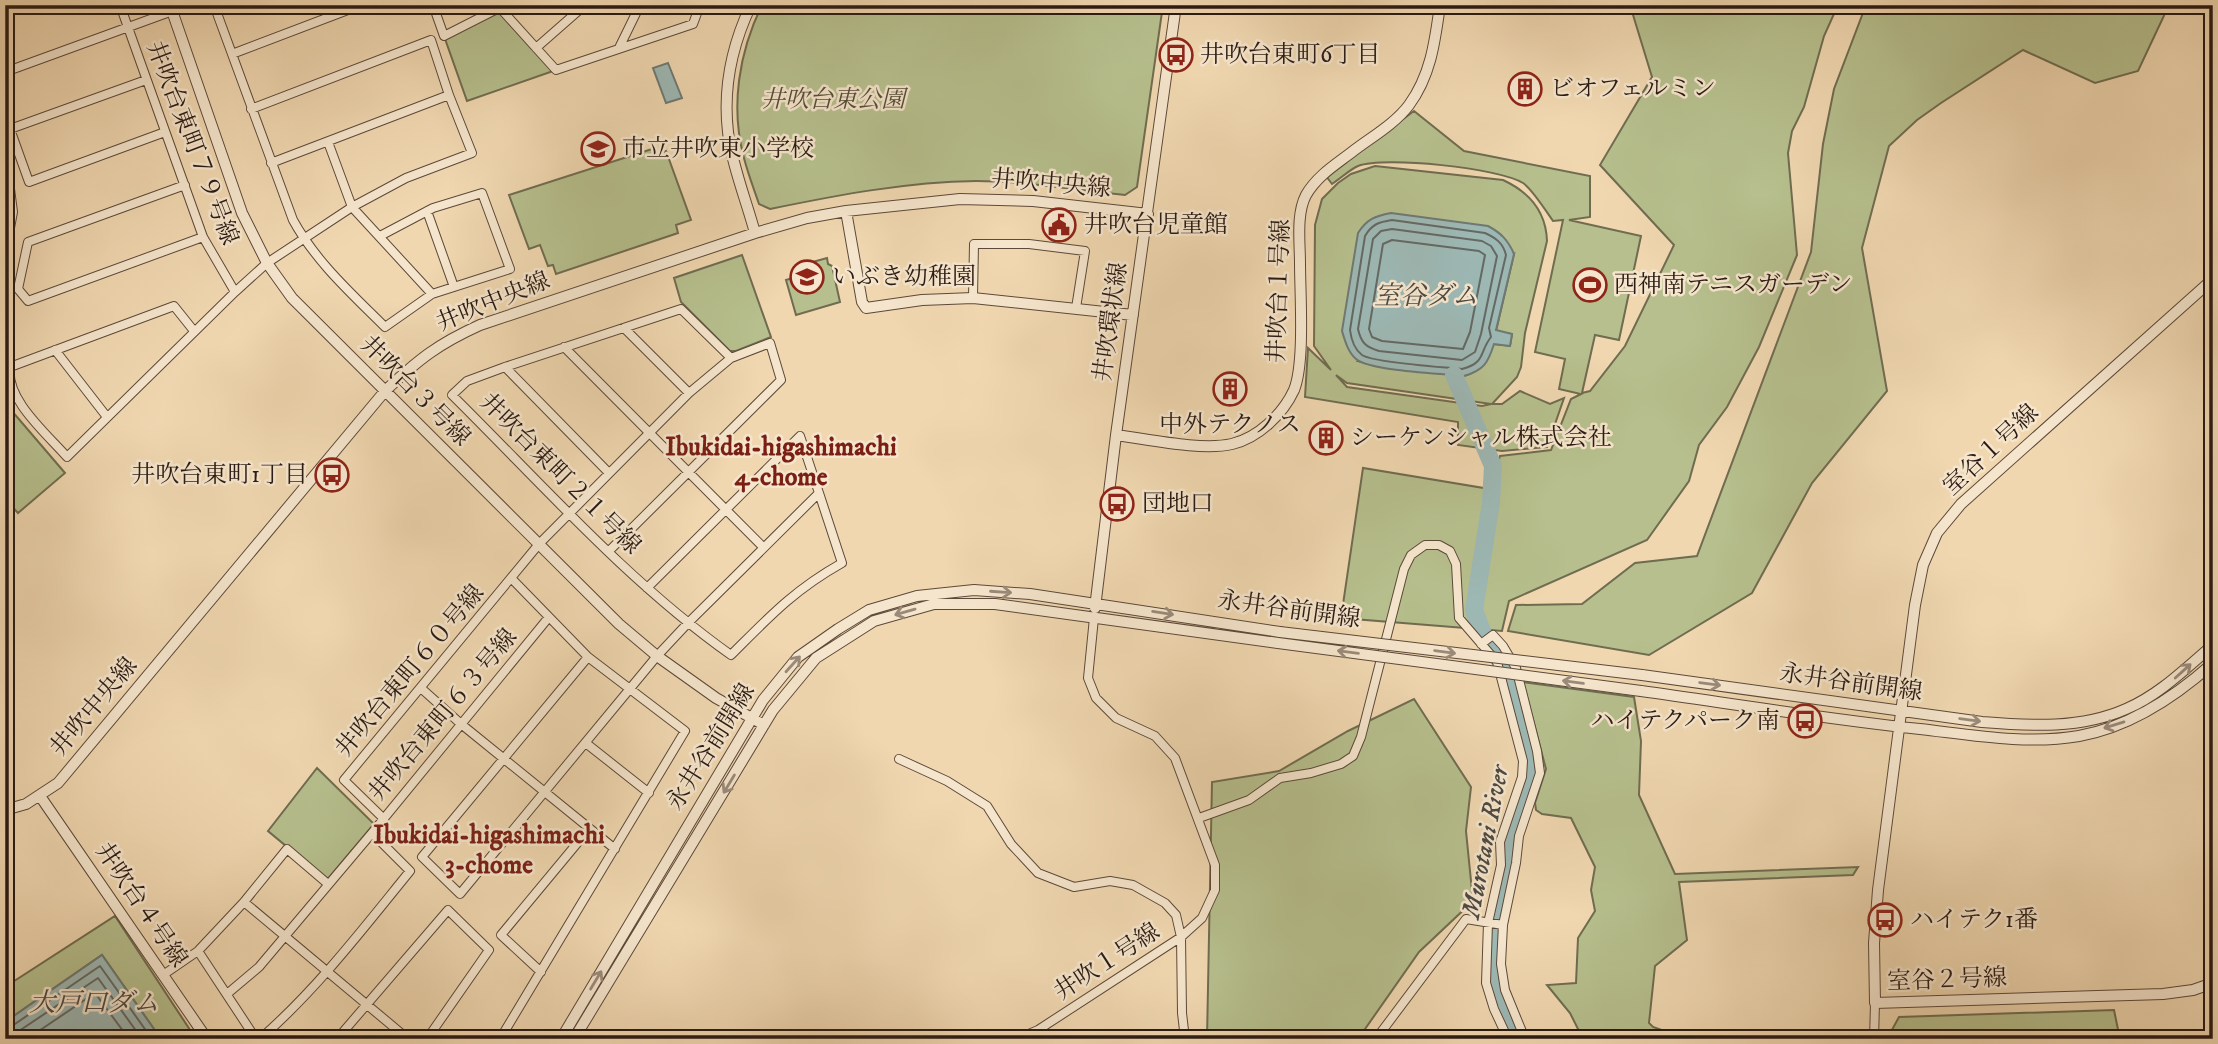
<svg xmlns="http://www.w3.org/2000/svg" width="2218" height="1044" font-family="'IM FELL DW Pica','Noto Serif JP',serif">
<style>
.green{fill:#b6bf8d;stroke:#706c50;stroke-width:2;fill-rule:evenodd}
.water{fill:#9db8b4;stroke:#6f7974;stroke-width:2}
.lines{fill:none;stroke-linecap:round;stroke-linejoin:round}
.shore{stroke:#646964;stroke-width:2}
.river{stroke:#9db8b4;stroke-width:18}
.minor-casing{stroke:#5c493a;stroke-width:10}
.tertiary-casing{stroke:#5c493a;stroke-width:12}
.minor{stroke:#f5e5cc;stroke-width:8}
.tertiary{stroke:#f5e5cc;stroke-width:10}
.tertiary-bridge-casing{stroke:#5c493a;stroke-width:12;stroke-linecap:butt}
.tertiary-bridge{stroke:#f5e5cc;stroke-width:10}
.oneway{stroke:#9a8a79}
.labels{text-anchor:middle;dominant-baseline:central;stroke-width:5;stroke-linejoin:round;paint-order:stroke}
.poi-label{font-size:24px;fill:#2a1a13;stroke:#f5e5cc;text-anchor:start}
.park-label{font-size:24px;font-style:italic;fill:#544c38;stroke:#f5e5cc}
.street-label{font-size:24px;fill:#2a1a13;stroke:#f5e5cc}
.water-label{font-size:26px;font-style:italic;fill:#4c4943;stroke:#f5e5cc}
.neighbourhood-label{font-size:26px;font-weight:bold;fill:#7a1f14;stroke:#f5e5cc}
</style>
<rect width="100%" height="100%" fill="#f0d7b0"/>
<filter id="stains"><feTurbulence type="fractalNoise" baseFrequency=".00286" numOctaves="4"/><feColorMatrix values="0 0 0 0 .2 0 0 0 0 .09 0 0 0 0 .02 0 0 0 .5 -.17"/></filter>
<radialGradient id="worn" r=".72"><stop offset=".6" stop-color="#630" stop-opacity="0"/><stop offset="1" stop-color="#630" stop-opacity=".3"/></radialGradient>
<!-- green -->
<path class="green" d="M762,5H1163L1137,187L1125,195C1075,190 1026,181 976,181C906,182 838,195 770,209L759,204C754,189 748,174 744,158C730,107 739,52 762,5Z
M1630,5H1838L1824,36L1804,107L1792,131L1788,153L1797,255L1759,347L1727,407L1699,445L1689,481L1647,540L1509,601L1502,631L1341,618L1363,468L1490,489L1500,456L1551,450L1571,399L1581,394L1559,389L1565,359L1535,352L1563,220L1553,221C1546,211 1532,189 1523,183C1499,168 1385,156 1358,166C1349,170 1340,179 1332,184L1326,176L1414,111L1464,151L1590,176V217L1569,220L1641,236L1619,340L1595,335L1582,393L1590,391L1625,346L1674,245L1600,165L1652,77Z
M1866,5H2169L2138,71L2095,83L2023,50L1941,103L1917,120L1889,146L1862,248L1887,391L1812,483L1752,593L1649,655L1508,631L1516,605L1582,604L1635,563L1697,556L1811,252L1823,144L1834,89Z
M500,8L556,70L467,101L444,36Z
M655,148L657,154L666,151L691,220L676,225L678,233L556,274L553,265L548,266L540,245L529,249L509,195Z
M1375,166L1503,180C1529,192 1546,211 1547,241L1525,333L1521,367L1517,377L1492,404H1502L1520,391L1550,404L1564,398L1547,447L1502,451L1458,445V422L1305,397L1308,348L1331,370L1314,346L1315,225L1322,199L1338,183L1351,174ZM1514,254L1496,331L1512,334L1510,346L1493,344C1485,361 1484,370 1464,376L1376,366L1358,361ZM1336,375L1347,383L1491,404L1482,406L1347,387Z
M742,255L771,337L736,351H730L681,302L674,278Z
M827,258L828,264L832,266L840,302L796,315L786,280L800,276L798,266Z
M5,397L11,410L65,473L18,513L5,499Z
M1523,682L1634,697L1641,741L1639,795L1675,874L1858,867L1853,875L1679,882L1687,940L1655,966L1649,1023L1653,1027L1679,1036L1680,1039H1583L1570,1013L1547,985L1576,983L1578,938L1595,911L1591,890L1595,867L1571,818L1542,814L1536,810L1535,803L1546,769Z
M1414,699L1471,787L1466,831L1473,901L1419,952L1358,1039H1207L1212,782L1279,771L1348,731Z
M317,768L374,824L327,880L268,831Z
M115,916L196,1039H161L102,955L5,1022V987Z
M2114,1010L2120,1039H1887L1899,1017Z"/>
<!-- water -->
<path class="water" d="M668,63L682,98L666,103L653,68Z
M1391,213L1488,226C1501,233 1508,240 1514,254L1496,330L1512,334L1510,346L1494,344C1488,363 1484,370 1464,376C1443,374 1370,371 1356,359C1348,352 1345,341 1342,331L1358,233C1367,219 1375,216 1391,213Z
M102,955L161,1039H5V1022Z"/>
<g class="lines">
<!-- shore -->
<path class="shore" d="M1392,220L1485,233C1496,238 1503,243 1506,255L1489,328L1491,337C1479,352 1486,363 1462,369C1443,367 1374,363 1362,355C1354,349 1351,338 1350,330L1365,236C1372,224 1379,222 1392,220Z
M1392,229L1482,241L1491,246L1497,256L1481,334L1475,352L1462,360L1379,351C1366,347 1361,343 1358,329L1373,239L1381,231Z
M1392,240L1479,251L1485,255L1470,332L1463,349L1382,341L1372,337L1369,329L1383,244Z
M5,1027L12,1026L100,966L152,1039
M5,1036L16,1033L98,978L142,1039
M27,1039L95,993L129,1039"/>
<!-- river -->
<path class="river" d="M1454,375L1493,466L1491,502L1474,610L1483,634L1494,646L1517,701L1525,732L1532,773L1513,829L1508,864L1496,915L1493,973L1496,997L1518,1039"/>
<defs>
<path id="minor" d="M120,5L203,237L235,292
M214,5L293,220C316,262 352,294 385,327L432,294L510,269L482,193L433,208L380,236
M433,5L444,36L503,6
M500,8L556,70L693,24L700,5
M5,12L23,5
M536,48L585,5
M619,48L640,5
M232,54L361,5
M5,72L189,5
M146,80L10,129L29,182L165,132
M251,109L431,40L449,95
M328,142L352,207L432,294
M185,185L28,242L18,289L28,301L203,237
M5,190L10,189L13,212L5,254
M427,211L454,287
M973,298L974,244H1029L1085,251L1076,308
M624,328L689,393
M194,331L174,306L10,367C5,399 47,434 67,457L235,292L267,263L352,207L406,178L472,153L449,95L271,163
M564,347L763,547
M55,350L107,417
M505,367L609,473
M647,588L800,436L819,493
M1481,644L1493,635L1503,646L1516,668L1537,751L1540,773L1519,836L1516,863L1503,925L1501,964L1505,990L1525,1039
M588,657L422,857L460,894L657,656L687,624L819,493L842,563C794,590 769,617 731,655C628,582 542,484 452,395L467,381L505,367L681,309L731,358
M422,689L461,724L615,849
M587,744L649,793
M899,759L947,781L987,806L1011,844L1038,873L1074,887L1110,881L1133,885L1165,903L1176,915L1181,937L1182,1013L1185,1039
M383,818L344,780L539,544L689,393L731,358L770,343L781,380L609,551
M1199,818L1249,800L1280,778L1311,773L1341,764L1353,756L1361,737L1404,569L1411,555L1425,545H1439L1450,551L1456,564L1459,618L1497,662L1523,761L1522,777L1500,842L1501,865L1488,923L1486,983L1494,1009L1508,1039
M244,902L408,1039
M198,951L256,1039
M541,972L501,935L589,829
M163,975L198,951L244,902L287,849L328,884
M227,994L259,967L372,833L549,617
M260,1039C317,989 362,930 410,871L372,833
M337,1039L448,910L489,950L427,1039
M500,1039L685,731L588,657L512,579
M1017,1039L1038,1030L1181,937L1202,918L1215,890V865L1175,758L1155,736L1116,718L1096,698L1088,678L1094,618
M1376,1039L1466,919L1503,925
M1874,1039L1875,1003"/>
<path id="tertiary" d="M170,5L242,213L267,263L292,298L619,624L657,656L716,698L764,725
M751,5C732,45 723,89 728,132C731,162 747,203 755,233
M846,211L862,302L866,308L922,300L973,298L1133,315
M2213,279L1961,504L1937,533L1923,565L1915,605L1878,890L1874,943L1875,1003L2163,994L2193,990L2213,983
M1116,435C1148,439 1201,451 1232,444C1258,438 1283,414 1294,390C1305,363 1300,294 1300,263C1300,243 1296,214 1306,195C1317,176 1335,165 1352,152C1370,138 1395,124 1409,105C1431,75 1435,41 1440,5
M1095,608L1116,435L1176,5
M1642,675L1982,722C2031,726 2081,729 2126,709C2159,695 2186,668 2213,645
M1641,691C1734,704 1827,719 1920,729C1972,735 2027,745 2079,736C2130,727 2175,697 2213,663
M40,796L207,1039
M5,810L26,804L58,783L385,391C419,359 438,344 480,325L755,233L807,218L846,211L960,199L1033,201L1148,214
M561,1039L763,700L798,657L838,629L869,610L917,596L974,590L1030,594L1280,632
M574,1039L773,710L816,658L874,621L934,604H995L1278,643"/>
</defs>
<!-- minor casing -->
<use href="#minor" class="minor-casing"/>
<!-- tertiary casing -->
<use href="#tertiary" class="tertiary-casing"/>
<!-- minor -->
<use href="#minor" class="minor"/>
<!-- tertiary -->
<use href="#tertiary" class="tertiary"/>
<defs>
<path id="tertiary-bridge" d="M1280,632L1642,675
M1278,643L1641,691"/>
</defs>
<!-- tertiary-bridge casing -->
<use href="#tertiary-bridge" class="tertiary-bridge-casing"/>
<!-- tertiary-bridge -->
<use href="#tertiary-bridge" class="tertiary-bridge"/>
</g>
<!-- one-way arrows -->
<defs><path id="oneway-shaft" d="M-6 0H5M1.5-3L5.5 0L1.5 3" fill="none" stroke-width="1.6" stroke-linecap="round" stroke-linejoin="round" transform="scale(1.75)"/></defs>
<g class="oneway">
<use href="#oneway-shaft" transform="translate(1001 592) rotate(4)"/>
<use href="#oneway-shaft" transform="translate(905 612) rotate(164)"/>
<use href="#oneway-shaft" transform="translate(1163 613) rotate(9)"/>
<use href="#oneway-shaft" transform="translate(1348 652) rotate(-173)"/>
<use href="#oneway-shaft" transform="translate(1445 652) rotate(8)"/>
<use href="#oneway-shaft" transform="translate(793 664) rotate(-48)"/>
<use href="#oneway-shaft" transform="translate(2183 671) rotate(-42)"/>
<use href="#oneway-shaft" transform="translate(1573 682) rotate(-172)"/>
<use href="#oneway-shaft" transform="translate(1710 684) rotate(8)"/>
<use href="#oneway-shaft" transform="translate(1970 720) rotate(8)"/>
<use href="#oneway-shaft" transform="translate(2114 725) rotate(163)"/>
<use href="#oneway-shaft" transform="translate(729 784) rotate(121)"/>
<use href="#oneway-shaft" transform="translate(596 980) rotate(-59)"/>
</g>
<!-- icons -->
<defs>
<symbol id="bus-ring" viewBox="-11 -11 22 22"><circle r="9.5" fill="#f5e5cc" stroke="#8f2418" stroke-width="1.5"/><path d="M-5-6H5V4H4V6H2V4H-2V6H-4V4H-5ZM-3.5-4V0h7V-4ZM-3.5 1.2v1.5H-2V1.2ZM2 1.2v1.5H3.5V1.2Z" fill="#8f2418"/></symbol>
<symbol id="building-ring" viewBox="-11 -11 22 22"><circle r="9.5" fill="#f5e5cc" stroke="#8f2418" stroke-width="1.5"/><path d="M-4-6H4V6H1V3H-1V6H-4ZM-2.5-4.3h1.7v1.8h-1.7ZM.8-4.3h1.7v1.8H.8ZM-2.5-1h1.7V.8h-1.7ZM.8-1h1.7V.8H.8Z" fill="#8f2418"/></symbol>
<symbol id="school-ring" viewBox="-11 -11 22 22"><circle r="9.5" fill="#f5e5cc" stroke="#8f2418" stroke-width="1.5"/><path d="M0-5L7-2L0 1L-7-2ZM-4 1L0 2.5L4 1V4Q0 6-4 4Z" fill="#8f2418"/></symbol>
<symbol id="civic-ring" viewBox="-11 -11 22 22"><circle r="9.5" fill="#f5e5cc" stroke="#8f2418" stroke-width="1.5"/><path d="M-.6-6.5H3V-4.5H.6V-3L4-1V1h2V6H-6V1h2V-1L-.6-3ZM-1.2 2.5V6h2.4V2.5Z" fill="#8f2418"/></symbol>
<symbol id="stadium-ring" viewBox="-11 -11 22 22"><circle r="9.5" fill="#f5e5cc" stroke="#8f2418" stroke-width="1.5"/><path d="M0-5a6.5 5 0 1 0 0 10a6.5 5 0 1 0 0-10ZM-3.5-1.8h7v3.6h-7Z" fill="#8f2418"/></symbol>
</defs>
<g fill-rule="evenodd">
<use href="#bus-ring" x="1157" y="36" width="38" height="38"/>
<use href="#building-ring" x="1506" y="70" width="38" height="38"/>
<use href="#school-ring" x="579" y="130" width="38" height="38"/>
<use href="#civic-ring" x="1040" y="206" width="38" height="38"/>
<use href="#school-ring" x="788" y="258" width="38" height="38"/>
<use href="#stadium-ring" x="1571" y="266" width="38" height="38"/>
<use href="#building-ring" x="1211" y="370" width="38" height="38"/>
<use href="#building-ring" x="1307" y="419" width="38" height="38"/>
<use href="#bus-ring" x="313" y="456" width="38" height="38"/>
<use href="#bus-ring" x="1098" y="485" width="38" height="38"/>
<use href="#bus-ring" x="1786" y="702" width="38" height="38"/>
<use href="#bus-ring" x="1866" y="901" width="38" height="38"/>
</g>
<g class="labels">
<!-- poi labels -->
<g class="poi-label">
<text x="1200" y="55">井吹台東町6丁目</text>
<text x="1550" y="89">ビオフェルミン</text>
<text x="622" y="149">市立井吹東小学校</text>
<text x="1084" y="225">井吹台児童館</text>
<text x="832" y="277">いぶき幼稚園</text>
<text x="1614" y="285">西神南テニスガーデン</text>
<text x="1230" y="425" text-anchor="middle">中外テクノス</text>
<text x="1350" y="438">シーケンシャル株式会社</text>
<text x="308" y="475" text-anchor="end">井吹台東町1丁目</text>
<text x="1142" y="504">団地口</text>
<text x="1780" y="721" text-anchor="end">ハイテクパーク南</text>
<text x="1910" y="920">ハイテク1番</text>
</g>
<!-- park labels -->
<g class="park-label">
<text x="833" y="100">井吹台東公園</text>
</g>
<!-- street labels -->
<g class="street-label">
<text transform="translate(192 143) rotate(69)">井吹台東町７９号線</text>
<text transform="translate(1051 184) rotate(5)">井吹中央線</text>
<text transform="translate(1279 291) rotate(-88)">井吹台１号線</text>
<text transform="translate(493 302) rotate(-22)">井吹中央線</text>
<text transform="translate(1111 322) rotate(-82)">井吹環状線</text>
<text transform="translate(415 391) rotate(45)">井吹台３号線</text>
<text transform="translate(1991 450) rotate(-43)">室谷１号線</text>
<text transform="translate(560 474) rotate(45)">井吹台東町２１号線</text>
<text transform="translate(1289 610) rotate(8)">永井谷前開線</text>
<text transform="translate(410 671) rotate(-50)">井吹台東町６０号線</text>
<text transform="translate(1851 683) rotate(8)">永井谷前開線</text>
<text transform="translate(94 707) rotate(-50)">井吹中央線</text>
<text transform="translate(443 715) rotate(-50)">井吹台東町６３号線</text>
<text transform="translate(711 747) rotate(-58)">永井谷前開線</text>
<text transform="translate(141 905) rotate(56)">井吹台４号線</text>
<text transform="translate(1107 962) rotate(-33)">井吹１号線</text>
<text transform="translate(1947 980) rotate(-2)">室谷２号線</text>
</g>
<!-- water labels -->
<g class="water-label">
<text x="1426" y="296">室谷ダム</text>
<text transform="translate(1486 842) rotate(-79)">Murotani River</text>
<text x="94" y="1003">大戸口ダム</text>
</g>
<!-- neighbourhood labels -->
<g class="neighbourhood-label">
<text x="781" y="447">Ibukidai-higashimachi<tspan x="781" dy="30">4-chome</tspan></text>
<text x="489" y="835">Ibukidai-higashimachi<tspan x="489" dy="30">3-chome</tspan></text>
</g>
</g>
<!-- margin -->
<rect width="2218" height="1044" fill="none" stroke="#f0d7b0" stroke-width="28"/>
<rect x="7" y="7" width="2204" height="1030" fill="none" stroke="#2a1a13" stroke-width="3.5"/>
<rect x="14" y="14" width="2190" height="1016" fill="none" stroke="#2a1a13" stroke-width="2"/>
<rect width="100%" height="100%" filter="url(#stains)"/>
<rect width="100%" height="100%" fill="url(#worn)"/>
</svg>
